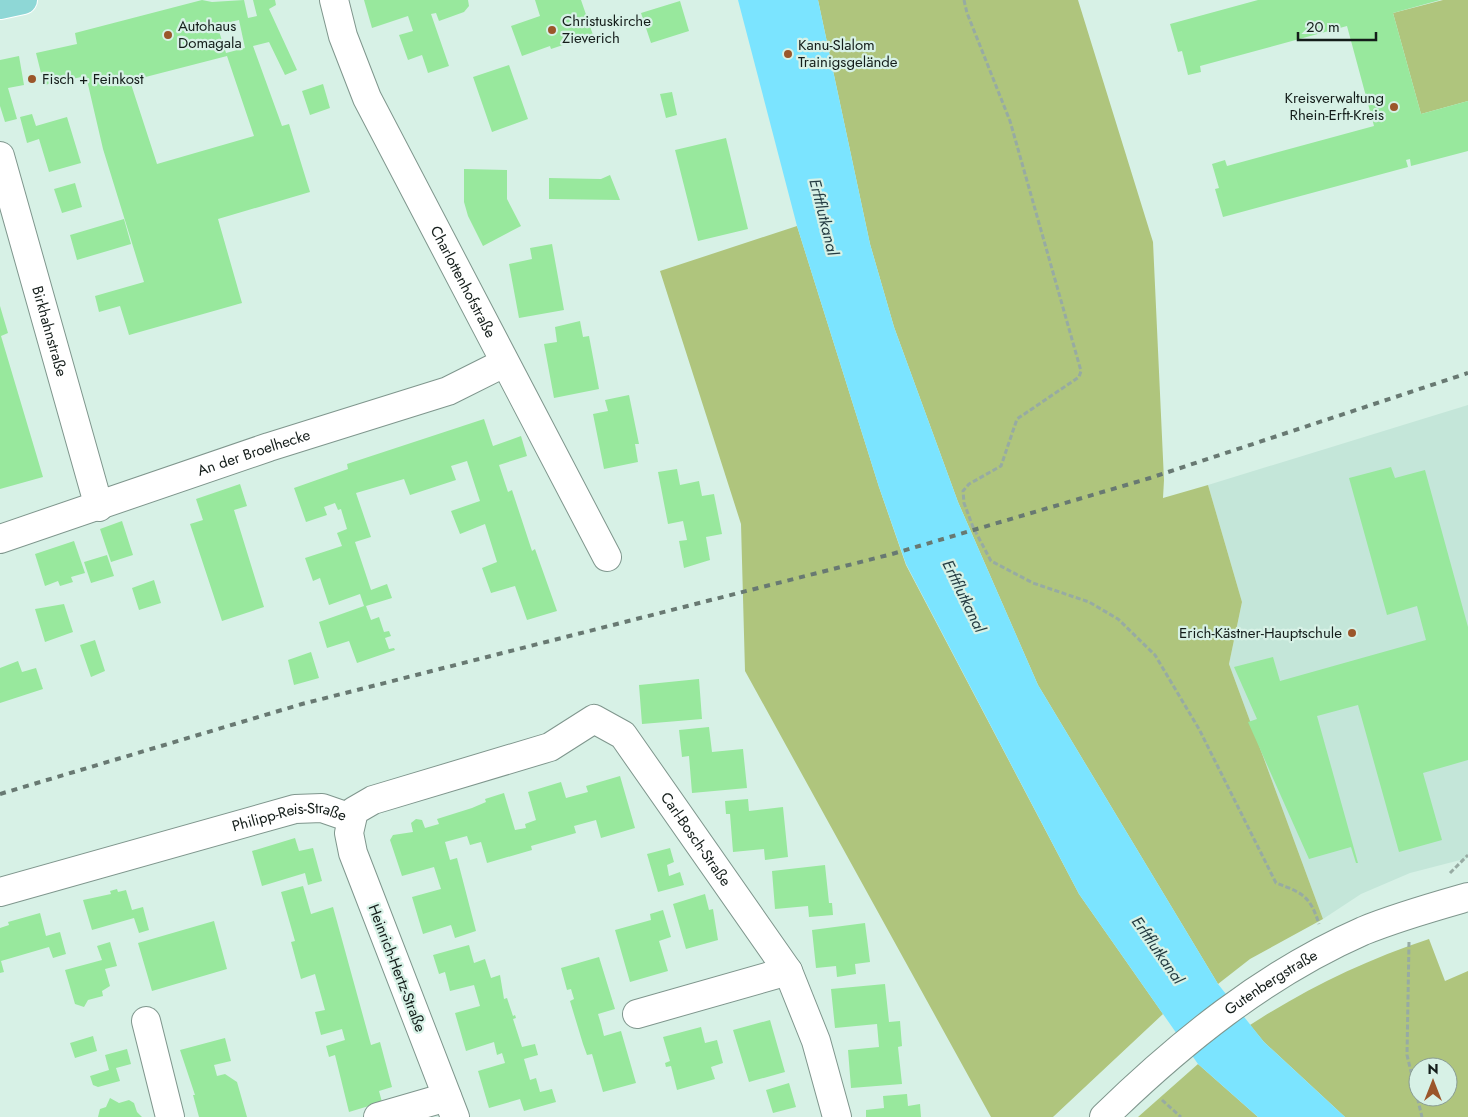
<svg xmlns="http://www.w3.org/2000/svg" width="1468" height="1117" font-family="Jost,sans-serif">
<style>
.built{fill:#c4e6d9}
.green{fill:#afc57d;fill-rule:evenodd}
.water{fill:#7be4ff}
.building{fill:#98e89d;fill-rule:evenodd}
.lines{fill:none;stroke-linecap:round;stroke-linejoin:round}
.minor-casing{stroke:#7f968d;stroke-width:30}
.major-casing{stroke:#fff;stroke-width:30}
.path{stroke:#97aba3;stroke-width:3;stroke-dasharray:5 2.5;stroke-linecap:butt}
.minor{stroke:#fff;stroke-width:28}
.major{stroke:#8ed7d6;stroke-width:28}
.rail{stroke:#687972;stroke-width:4;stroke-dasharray:6 6;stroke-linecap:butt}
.poi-dot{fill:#9b562a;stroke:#d7f1e6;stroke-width:2}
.labels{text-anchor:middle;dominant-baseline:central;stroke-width:4.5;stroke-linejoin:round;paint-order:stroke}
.poi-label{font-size:15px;fill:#141d1a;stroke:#d7f1e6;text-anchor:start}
.street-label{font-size:15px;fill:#141d1a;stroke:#d7f1e6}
.water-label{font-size:16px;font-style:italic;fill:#243c42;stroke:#d7f1e6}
</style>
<rect width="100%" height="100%" fill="#d7f1e6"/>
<!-- built -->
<path class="built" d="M1468,405V858L1410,873L1361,894L1323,919L1229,664L1242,602L1208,485Z"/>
<!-- green -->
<path class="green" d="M818,0H1078L1153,242L1164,480L1163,498L1208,485L1242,602L1229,664L1323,919L1250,959L1218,984L1038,685L958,502L894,327L870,244Z
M1443,0H1468V101L1421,114L1393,13Z
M797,226L879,487L906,565L1079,894L1163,1014L1053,1117H991L745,671L741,524L660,271Z
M1429,939L1445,981L1468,971V1117H1345L1264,1042L1250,1025C1306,989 1365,960 1429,939ZM1418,1067H1448V1097H1418Z
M1198,1064L1258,1117H1138Z"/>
<!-- water -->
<path class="water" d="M738,0H818L870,244L894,327L958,502L1038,685L1218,984L1264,1042L1345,1117H1258L1198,1064L1079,894L906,564L879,487L797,226Z"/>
<!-- building -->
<path class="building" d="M202,0L212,2L244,0L248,18L257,16L253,0H275L276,5L269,9L297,70L285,75L269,42L253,46L282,126L289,124L310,192L218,219L242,303L129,335L120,306L99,312L95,296L144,282L103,149L86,76L44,85L36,53L77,44L75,33ZM239,20L245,48L226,53L217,25ZM227,56L254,136L157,164L130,81Z
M364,0H468L469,6L464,12L439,21L436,13L431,14L449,66L428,73L422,55L408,60L399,35L413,31L408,16L372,28Z
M535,0H581L593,35L551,49L550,46L522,56L511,26L540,16Z
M1258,0H1440L1393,13L1421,114L1468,101V151L1411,166L1410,159L1406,160L1408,167L1223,217L1215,189L1219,188L1212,164L1225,160L1227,166L1374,126L1347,26L1200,66L1201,72L1188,75L1182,51L1178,52L1170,24Z
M680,1L689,31L651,43L641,13Z
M19,56L24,85L8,88L17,119L5,122L0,106V60Z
M509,65L528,119L492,132L473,77Z
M323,84L330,108L310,115L302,91Z
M672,92L677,115L666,118L660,94Z
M32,114L36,126L67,117L81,163L49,172L39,139L27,143L20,117Z
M726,138L748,229L698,241L675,150Z
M464,169L507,170V199L521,226L483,246L468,216L464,202Z
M610,175L620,200L549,199V178L601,179Z
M75,183L82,207L62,213L54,189Z
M124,219L131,244L77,260L70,235Z
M552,244L564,310L519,318L509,264L532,259L530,248Z
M0,306L8,333L1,336L43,477L0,489Z
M580,321L583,337L589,336L599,389L554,398L544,344L557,342L555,327Z
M629,395L639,444H635L638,462L604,469L593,414L608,411L605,400Z
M484,419L493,446L521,436L527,456L499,465L508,492L512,490L532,551L535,549L557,611L527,620L515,586L491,593L482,568L497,562L485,524L460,534L451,511L480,501L467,461L451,466L456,480L410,495L404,479L356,493L371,537L355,542L371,590L387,584L392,598L366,606L371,620L379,617L384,632L389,631L391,636L385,638L389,649L394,648L395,650L357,663L349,641L327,648L319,622L364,606L360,594L329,605L320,578L313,581L305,558L342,546L337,533L347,529L341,509L338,510L335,503L324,507L327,515L306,522L294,488L348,469L347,464Z
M1391,467L1395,478L1425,470L1468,627V760L1423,773L1442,840L1399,852L1358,705L1317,716L1358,863H1356L1351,847L1309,859L1248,722L1257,719L1234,667L1273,657L1280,681L1426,640L1417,606L1387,615L1349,478Z
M677,469L680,485L699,481L702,496L714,494L722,534L706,537L710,560L684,568L679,541L687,540L683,521L668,524L658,472Z
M240,484L247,506L234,510L264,607L222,621L190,524L203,520L196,499Z
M122,521L133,555L111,562L100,529Z
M74,541L85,573L71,577L73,582L60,586L58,581L45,586L35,554Z
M107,555L114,576L91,583L84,562Z
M154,580L161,603L139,610L132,588Z
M64,604L73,632L45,642L35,609Z
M95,640L105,671L91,677L80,645Z
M311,652L319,678L294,685L288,660Z
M18,661L22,672L36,668L43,689L0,703V668Z
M699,679L702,719L642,724L639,685Z
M709,727L712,752L743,749L747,788L692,793L689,756L682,757L679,730Z
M620,776L635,828L601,838L596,820L574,826L576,833L531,846L532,850L487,863L481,842L470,845L467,836L445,842L450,860L457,858L476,931L455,938L451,925L423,934L412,897L441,889L434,867L402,876L390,840L393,835L413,832L411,823L416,819L422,820L425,828L439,824L437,819L472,808L486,802L485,799L504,793L515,830L526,828L525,824L536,820L528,792L561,782L566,798L588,792L586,786Z
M748,799L749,811L783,807L788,857L765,860L764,849L733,852L730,814H726L725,801Z
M295,838L299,851L313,848L322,881L308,885L305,873L262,886L252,851Z
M670,848L674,862L667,865L669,876L680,872L684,885L658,892L647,854Z
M825,865L829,903H832L833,915L809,917L808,906L775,909L772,871Z
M303,886L311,914L333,907L371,1045L380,1042L392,1087L379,1091L382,1102L349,1112L335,1055L329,1057L326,1046L345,1040L342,1029L321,1035L315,1012L325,1010L315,974L301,979L291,942L295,941L281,892Z
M117,889L118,892L126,890L132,910L143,907L149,930L139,933L134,918L92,930L83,900L111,894L110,891Z
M705,894L709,910L713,909L718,940L686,949L673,904Z
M663,910L671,937L659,941L668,971L630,982L615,930L651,920L650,914Z
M40,913L46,936L60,932L66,954L53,958L49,947L1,961L4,972L0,973V928L9,925L8,922Z
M214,921L227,969L152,991L138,943Z
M865,923L870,962L855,964L856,974L837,977L836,966L816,968L812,930Z
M110,942L117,966L105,969L110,986L102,991L103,996L88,1000L84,1007L75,1004L65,970L102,960L97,946Z
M469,945L474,963L485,959L491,978L500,975L504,999L507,998L513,1016L515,1015L516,1018L513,1019L522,1047L535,1044L538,1055L524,1059L530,1080L536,1078L540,1092L552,1089L556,1102L524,1111L520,1099L489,1108L478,1071L505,1063L502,1053L497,1055L494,1042L466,1051L455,1013L480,1006L474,985L450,991L445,972L439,974L433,955Z
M599,957L615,1009L598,1014L601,1024L604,1036L621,1031L636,1083L603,1092L592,1054L587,1055L583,1044L570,1001L574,999L571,989L567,990L561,968Z
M885,984L889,1022L900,1021L902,1046L898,1047L902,1084L851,1088L848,1050L879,1047L877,1024L835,1028L831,989Z
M770,1020L785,1072L749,1082L733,1030Z
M701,1027L705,1043L717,1040L723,1063L711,1067L715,1079L677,1090L671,1066L666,1067L665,1063L670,1061L663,1037Z
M93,1036L97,1051L75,1058L70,1043Z
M225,1038L231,1061L214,1065L217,1076L225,1074L237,1082L247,1117H199L193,1095H195L180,1050Z
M127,1049L131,1064L116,1068L120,1081L98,1087L93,1085L90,1076L109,1070L105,1055Z
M789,1083L796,1107L773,1113L766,1090Z
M907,1094L908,1106L920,1104L921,1117H866V1110L884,1108L883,1096Z
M110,1098L119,1103L129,1100L134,1103L137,1112L142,1117H98L100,1109L106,1107Z"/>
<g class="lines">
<defs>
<g id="minor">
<path id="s1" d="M334,0L343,36L367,98L607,557"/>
<path id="s2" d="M0,156L99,507"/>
<path id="s3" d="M0,539L269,447L448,391L504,363"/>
<path id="s4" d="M0,892L295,809L322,808L351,818"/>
<path d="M637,1014L788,971"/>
<path d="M146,1021L170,1117"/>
<path d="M378,1117L447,1097"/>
<path id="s5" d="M455,1117L353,853L349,833L354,811L373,800L550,747L594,719L623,735L788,971L816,1041L837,1117"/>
<path id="s6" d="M1104,1117C1180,1043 1265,974 1363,931C1397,917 1433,907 1468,897"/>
</g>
<path id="major" d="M0,5L23,0"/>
</defs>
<!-- minor casing -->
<use href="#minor" class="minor-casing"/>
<!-- major casing -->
<use href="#major" class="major-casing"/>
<!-- path -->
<path class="path" d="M964,0L967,13L1010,121L1081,371L1079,377L1017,419L1001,466L969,484L963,491L964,503L973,527L991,561L1033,583L1089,602L1118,619L1155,655L1199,729L1276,883C1303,893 1310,896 1319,924
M1450,873L1468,855
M1409,942L1407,1055L1422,1117
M1162,1100L1181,1117"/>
<!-- minor -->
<use href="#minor" class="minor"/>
<!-- major -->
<use href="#major" class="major"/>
<!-- rail -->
<path class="rail" d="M0,794L302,704L892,554L1150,478L1468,373"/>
</g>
<!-- markers -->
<g class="poi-dot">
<circle cx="552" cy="30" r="5"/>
<circle cx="168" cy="35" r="5"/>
<circle cx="788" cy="54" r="5"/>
<circle cx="32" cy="79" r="5"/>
<circle cx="1394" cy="107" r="5"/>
<circle cx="1352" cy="633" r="5"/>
</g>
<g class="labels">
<!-- poi labels -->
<g class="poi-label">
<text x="562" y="21">Christuskirche<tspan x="562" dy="17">Zieverich</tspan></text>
<text x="178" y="26">Autohaus<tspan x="178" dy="17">Domagala</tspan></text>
<text x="798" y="45">Kanu-Slalom<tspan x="798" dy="17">Trainigsgelände</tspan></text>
<text x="42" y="79">Fisch + Feinkost</text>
<text x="1384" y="98" text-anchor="end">Kreisverwaltung<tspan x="1384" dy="17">Rhein-Erft-Kreis</tspan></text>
<text x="1342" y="633" text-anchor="end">Erich-Kästner-Hauptschule</text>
</g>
<!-- street labels -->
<g class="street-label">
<text stroke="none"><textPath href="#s1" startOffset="311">Charlottenhofstraße</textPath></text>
<text stroke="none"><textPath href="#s2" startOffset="182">Birkhahnstraße</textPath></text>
<text stroke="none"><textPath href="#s3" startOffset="268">An der Broelhecke</textPath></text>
<text stroke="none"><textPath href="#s4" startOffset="300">Philipp-Reis-Straße</textPath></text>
<text stroke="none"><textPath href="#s5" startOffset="745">Carl-Bosch-Straße</textPath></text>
<text transform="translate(397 968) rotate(69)">Heinrich-Hertz-Straße</text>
<text stroke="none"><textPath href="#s6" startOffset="215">Gutenbergstraße</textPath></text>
</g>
<!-- water labels -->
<g class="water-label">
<text transform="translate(824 217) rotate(76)">Erftflutkanal</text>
<text transform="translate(964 596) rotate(64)">Erftflutkanal</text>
<text transform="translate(1158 950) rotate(55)">Erftflutkanal</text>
</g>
</g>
<!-- north arrow -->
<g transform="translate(1433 1082)"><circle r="24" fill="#d7f1e6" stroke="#899c94"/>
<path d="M0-4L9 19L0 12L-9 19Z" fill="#9b562a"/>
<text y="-8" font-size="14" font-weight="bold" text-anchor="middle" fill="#141d1a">N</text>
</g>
<!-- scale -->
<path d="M1298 32v8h78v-8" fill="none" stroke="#141d1a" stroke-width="2.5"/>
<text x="1306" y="32" font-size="15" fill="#141d1a" stroke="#d7f1e6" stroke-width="4" paint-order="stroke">20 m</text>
</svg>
